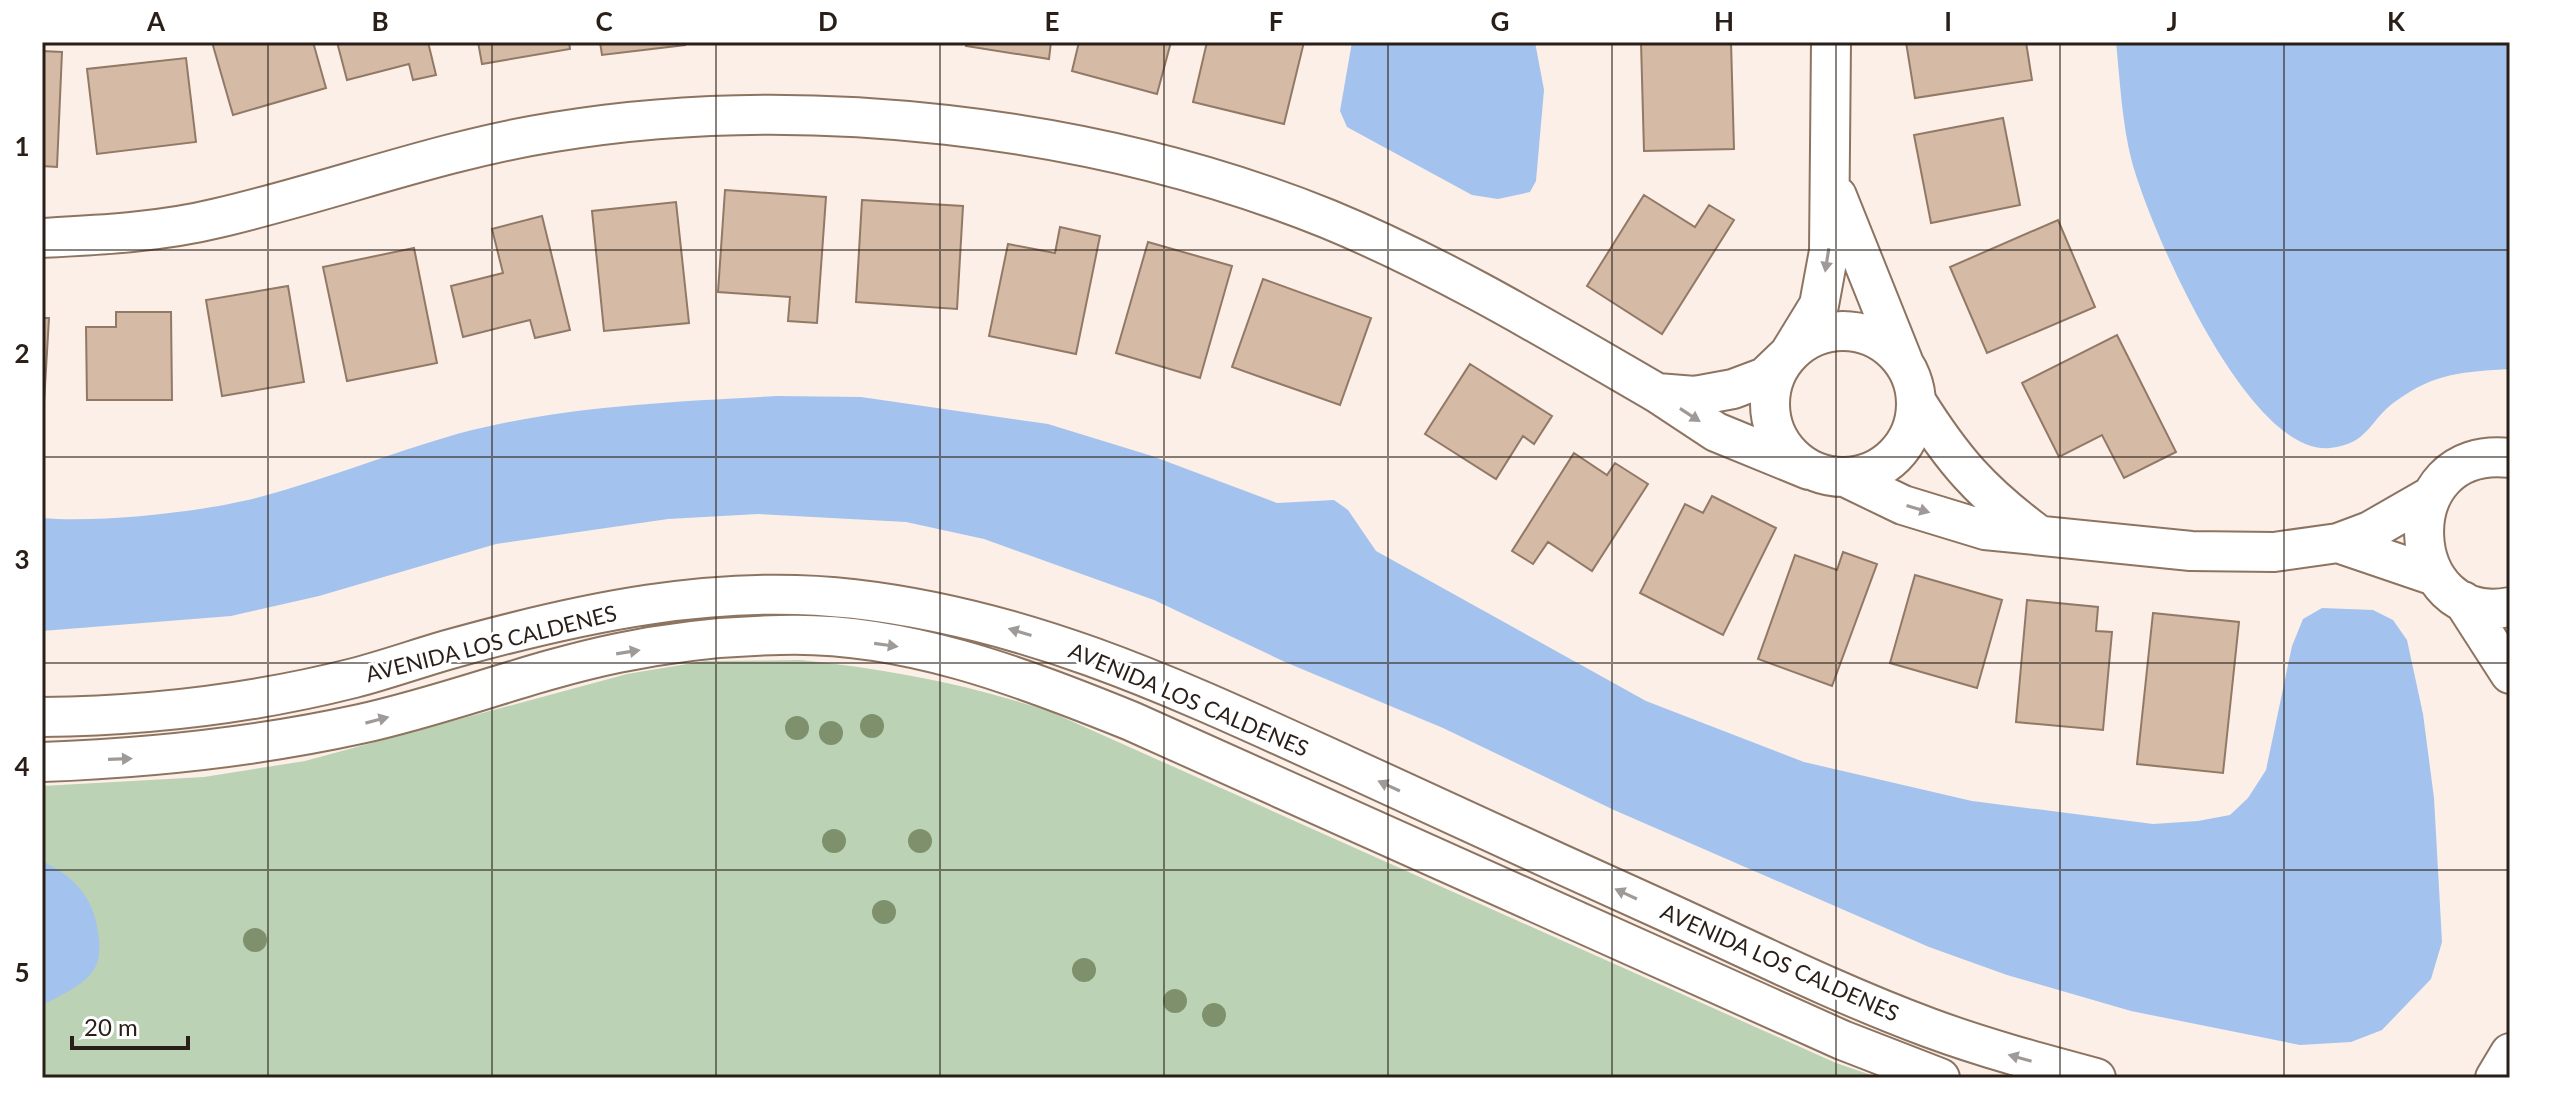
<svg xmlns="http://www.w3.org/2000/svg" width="2552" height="1120" font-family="Lato,sans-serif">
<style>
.green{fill:#bbd2b5}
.water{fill:#a3c3ee}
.building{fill:#d5baa5;stroke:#927966;stroke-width:2}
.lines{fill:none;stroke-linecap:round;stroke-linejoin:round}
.minor-casing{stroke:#8d7461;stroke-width:42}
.minor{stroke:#fff;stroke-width:38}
.tree{fill:#7e916c}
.oneway{fill:#9f9a97}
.grid{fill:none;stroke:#2a1f18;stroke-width:2;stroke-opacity:0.55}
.labels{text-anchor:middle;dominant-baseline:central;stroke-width:6;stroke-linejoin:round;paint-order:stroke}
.street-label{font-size:22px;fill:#2a1f18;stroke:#fff}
.neatline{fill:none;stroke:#2a1f18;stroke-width:3}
.grid-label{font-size:26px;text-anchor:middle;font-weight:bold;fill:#2a1f18}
</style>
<rect width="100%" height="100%" fill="#fbefe7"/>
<!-- green -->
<path class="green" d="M801,660C887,669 968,684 1051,712L1836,1063L1880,1078H42V786L204,777L305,761L627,674L705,661Z"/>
<!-- water -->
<path class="water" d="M1352,42H1535L1544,90L1536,181L1530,192L1498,199L1472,195L1347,127L1340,111Z
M2116,42H2510V369C2464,372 2436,372 2396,401C2369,420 2369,444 2330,448C2248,456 2150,228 2132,162C2122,124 2120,81 2116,42Z
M777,396L861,397L1048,424L1152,456L1277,503L1334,500L1348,510L1376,551L1646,701L1804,762L1972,801L2153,824L2198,821L2230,815L2248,798L2266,770L2292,646L2303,619L2322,608L2373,610L2393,620L2407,640L2423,714L2434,798L2442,942L2431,979L2382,1030L2351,1042L2300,1045L2131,1011L2007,975L1929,947L1614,810L1443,728L1285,662L1154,600L984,539L906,522L758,514L668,519L496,544L319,596L231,616L42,631V518C100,523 204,512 260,497C326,479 391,453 457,434C561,406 671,402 777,396Z
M42,861C78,878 96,901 99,941C100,951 99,963 93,971C81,988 59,995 42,1006Z"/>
<!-- building -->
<path class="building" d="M212,42H313L326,88L233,115Z
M337,42H428L436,75L413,80L409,64L347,80Z
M478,42H569L570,49L482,64Z
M600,42H685V45L602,55Z
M967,42H1051L1049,59L966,46Z
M1079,42H1171L1157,94L1072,71Z
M1207,42H1304L1284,124L1193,102Z
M1641,42H1731L1734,149L1644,151Z
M1906,42H2026L2032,80L1915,98Z
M42,51L62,52L57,167L42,166Z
M186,58L196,142L97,154L87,69Z
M2003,118L2020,205L1931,223L1914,135Z
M725,190L826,197L817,323L788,321L790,297L718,292Z
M1644,195L1695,227L1709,205L1734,220L1662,334L1587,286Z
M862,200L963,206L957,309L856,302Z
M676,202L689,323L604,331L592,211Z
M542,216L570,330L535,338L530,320L463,337L451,286L503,273L492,229Z
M2058,220L2095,307L1987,353L1950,267Z
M1060,227L1100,236L1076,354L989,336L1008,244L1055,253Z
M1148,242L1232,266L1200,378L1116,353Z
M414,248L437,363L347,381L323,267Z
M1263,279L1371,318L1340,405L1232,367Z
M288,286L304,382L222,396L206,300Z
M116,312H171L172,400H87L86,327H116Z
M42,318H49L42,437Z
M2117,335L2176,452L2124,478L2102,435L2059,457L2022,383Z
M1470,364L1552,416L1534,444L1523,436L1496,479L1425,434Z
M1574,453L1607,475L1615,463L1648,484L1592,571L1548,542L1533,564L1512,551Z
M1712,496L1776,528L1723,635L1640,593L1685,504L1703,513Z
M1843,552L1877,564L1832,686L1758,659L1795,555L1837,570Z
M1915,575L2002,600L1977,688L1890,663Z
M2027,600L2098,607L2096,631L2112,632L2103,730L2016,722Z
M2153,613L2239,622L2223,773L2137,764Z"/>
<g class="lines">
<defs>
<path id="minor" d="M1837,196L1903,361
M42,238C100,235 161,232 218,218C330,192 440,150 554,132C802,91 1095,125 1328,219C1442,266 1550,331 1657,393
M1770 404a73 73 0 1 1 146 0a73 73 0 1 1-146 0Z
M1916,401C1953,460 1980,491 2036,533
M2510,458C2390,444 2401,628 2510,607
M1809,470L1716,432L1657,393L1695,396L1733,389L1765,377L1789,354L1819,305L1829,251L1831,42
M1847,478L1903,505L1985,530L2191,551L2274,552L2338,543
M2431,496L2370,531L2338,543L2435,576
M2463,601L2510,674
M42,717C147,716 251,704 354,678C385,670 416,659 447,650C579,613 717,583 854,599C1035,620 1182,691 1345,765C1454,815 1562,865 1671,914C1756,953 1841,995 1930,1028C1984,1048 2040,1063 2096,1078
M42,762C150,758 255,747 360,724C447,705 531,671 618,653C670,642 726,636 780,635C902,631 1020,676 1131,721L1842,1040L1940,1078
M2495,1078L2510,1053"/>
</defs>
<!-- minor casing -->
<use href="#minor" class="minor-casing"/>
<!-- minor -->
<use href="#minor" class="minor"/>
</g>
<!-- trees -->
<g class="tree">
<circle cx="872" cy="726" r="12"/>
<circle cx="797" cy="728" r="12"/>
<circle cx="831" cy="733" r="12"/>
<circle cx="834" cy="841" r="12"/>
<circle cx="920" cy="841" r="12"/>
<circle cx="884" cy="912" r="12"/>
<circle cx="255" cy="940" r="12"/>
<circle cx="1084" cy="970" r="12"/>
<circle cx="1175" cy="1001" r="12"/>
<circle cx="1214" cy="1015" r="12"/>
</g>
<!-- one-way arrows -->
<defs><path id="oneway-solid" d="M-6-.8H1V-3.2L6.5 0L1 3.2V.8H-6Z" transform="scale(2)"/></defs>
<g class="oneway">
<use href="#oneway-solid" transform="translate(1827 260) rotate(99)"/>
<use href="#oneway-solid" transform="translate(1690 415) rotate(33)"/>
<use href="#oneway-solid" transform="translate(1918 509) rotate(17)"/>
<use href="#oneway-solid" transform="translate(1020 632) rotate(-163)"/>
<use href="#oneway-solid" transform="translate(886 645) rotate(8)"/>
<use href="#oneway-solid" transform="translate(628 652) rotate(-9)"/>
<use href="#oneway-solid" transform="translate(377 720) rotate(-15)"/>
<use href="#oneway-solid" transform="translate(120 759) rotate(-2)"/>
<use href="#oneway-solid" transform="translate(1389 786) rotate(-155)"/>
<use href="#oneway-solid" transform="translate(1626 894) rotate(-155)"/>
<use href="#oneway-solid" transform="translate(2020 1058) rotate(-164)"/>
</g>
<!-- grid -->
<path class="grid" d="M268,42V1078M492,42V1078M716,42V1078M940,42V1078M1164,42V1078M1388,42V1078M1612,42V1078M1836,42V1078M2060,42V1078M2284,42V1078M42,250H2510M42,457H2510M42,663H2510M42,870H2510"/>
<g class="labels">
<!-- street labels -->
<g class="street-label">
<text transform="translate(491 643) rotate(-14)">AVENIDA LOS CALDENES</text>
<text transform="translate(1189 699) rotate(23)">AVENIDA LOS CALDENES</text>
<text transform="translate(1780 962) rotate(24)">AVENIDA LOS CALDENES</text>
</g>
</g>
<!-- border -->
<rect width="2552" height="1120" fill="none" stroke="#ffffff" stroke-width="88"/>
<!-- scale -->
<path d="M72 1036v12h116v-12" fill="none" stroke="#2a1f18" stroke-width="4"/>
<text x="84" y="1036" font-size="24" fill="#2a1f18" stroke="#ffffff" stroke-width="6" paint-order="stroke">20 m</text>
<rect x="44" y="44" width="2464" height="1032" class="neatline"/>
<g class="grid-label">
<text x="156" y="31">A</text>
<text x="380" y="31">B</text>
<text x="604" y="31">C</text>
<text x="828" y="31">D</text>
<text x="1052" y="31">E</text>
<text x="1276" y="31">F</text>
<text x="1500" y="31">G</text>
<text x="1724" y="31">H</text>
<text x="1948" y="31">I</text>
<text x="2172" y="31">J</text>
<text x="2396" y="31">K</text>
<text x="22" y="156">1</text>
<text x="22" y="363">2</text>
<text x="22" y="569">3</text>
<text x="22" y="776">4</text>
<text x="22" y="982">5</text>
</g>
</svg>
